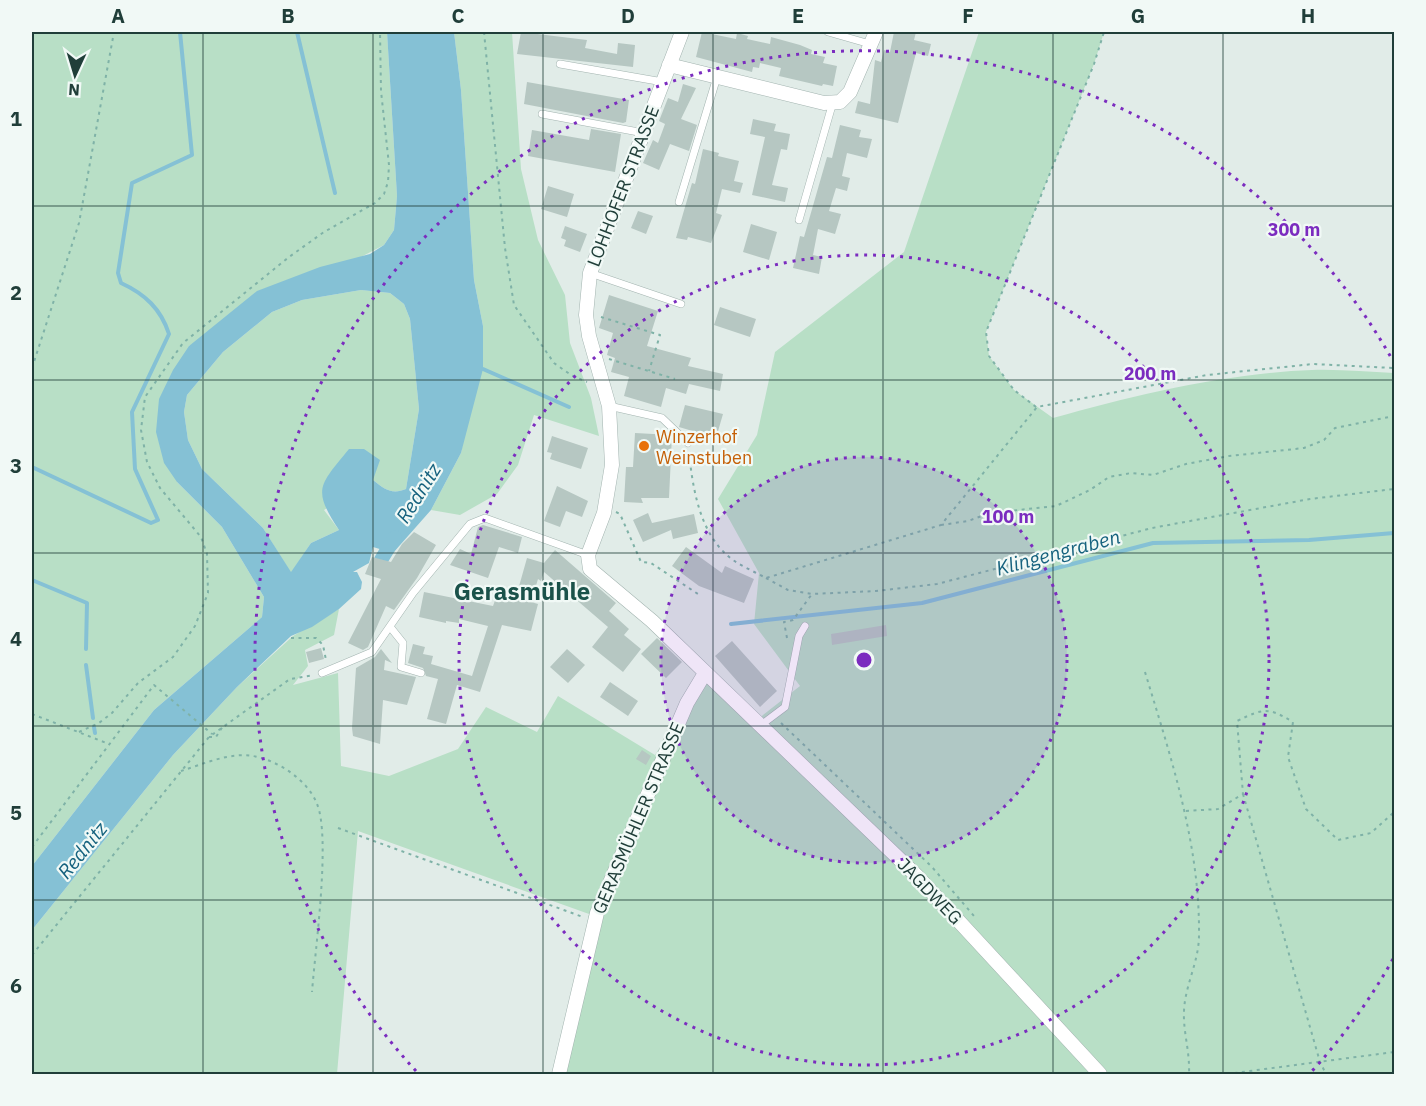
<svg xmlns="http://www.w3.org/2000/svg" width="1426" height="1106" font-family="'IBM Plex Sans',sans-serif">
<style>
.green{fill:#b8dfc6}
.water{fill:#85c1d5;fill-rule:evenodd}
.lines{fill:none;stroke-linecap:round;stroke-linejoin:round}
.stream{stroke:#85c1d5;stroke-width:4}
.canal{stroke:#85c1d5;stroke-width:14}
.building{fill:#b6c7c2}
.service-casing{stroke:#a3b4b0;stroke-width:8}
.minor-casing{stroke:#a3b4b0;stroke-width:15}
.path{stroke:#7fb2a7;stroke-width:2;stroke-dasharray:3 4.5;stroke-linecap:butt}
.service{stroke:#fff;stroke-width:7}
.minor{stroke:#fff;stroke-width:14}
.grid{fill:none;stroke:#203e39;stroke-width:1.5;stroke-opacity:0.55}
.ring{fill:none;stroke:#7b2cbf;stroke-width:3;stroke-dasharray:3 6}
.food-dot{fill:#e8710a;stroke:#f1f9f6;stroke-width:2}
.labels{text-anchor:middle;dominant-baseline:central;stroke-width:4.5;stroke-linejoin:round;paint-order:stroke}
.street-label{font-size:18px;fill:#203e39;stroke:#f1f9f6}
.food-label{font-size:18px;fill:#c56008;stroke:#f1f9f6;text-anchor:start}
.water-label{font-size:20px;font-style:italic;fill:#16627e;stroke:#f1f9f6}
.district-label{font-size:24px;font-weight:bold;fill:#1a524a;stroke:#f1f9f6}
.centre{fill:#7b2cbf;stroke:#f1f9f6;stroke-width:3}
.ring-label{font-size:18px;text-anchor:middle;font-weight:bold;fill:#7b2cbf;stroke:#f1f9f6;stroke-width:4.5;stroke-linejoin:round;paint-order:stroke}
.neatline{fill:none;stroke:#203e39;stroke-width:2}
.grid-label{font-size:20px;text-anchor:middle;font-weight:bold;fill:#203e39}
</style>
<rect width="100%" height="100%" fill="#e1ece8"/>
<!-- green -->
<path class="green" d="M32,32H387L397,196L394,230L384,245L189,346L177,482L222,527L264,597L262,617L154,710L32,866Z
M454,32H512L521,169L538,240L565,295L570,343L591,398L599,436L534,415L518,465L497,494L460,515L431,510L461,453L483,326L474,280L461,90Z
M979,32H1104L1094,64L986,332L989,356L1014,390L1053,418C1135,395 1227,373 1312,370C1340,369 1367,372 1394,373V1074H559L589,914L358,831L337,1074H32V930L173,755L237,687L293,636L339,609L334,635L305,650L308,666L293,685L338,673L341,766L389,776L458,749L486,707L537,732L558,696L655,755L706,676L758,719L800,686L754,624L759,573L718,499L757,435L775,352L904,252Z
M361,290L390,293L404,304L410,319L419,409L406,489C392,495 384,489 373,480L324,510L339,530L311,543L291,573L263,528L202,469L188,440L184,412L187,395L223,352L272,312L302,300Z"/>
<!-- water -->
<path class="water" d="M387,32H454L461,90L474,280L483,326V369L461,453L431,510L393,553L373,547L369,563L353,572H357L362,582L361,589L339,609L312,627L291,636L237,687L173,755L32,930V866L154,710L262,617L264,597L222,527L177,482L164,463L156,432L159,399L173,370L189,346L257,291L320,267L370,254L384,245L394,230L397,196ZM361,290L390,293L404,304L410,319L419,409L406,489C392,495 384,489 373,480L380,460L364,449H349C319,486 312,489 339,530L311,543L291,572L263,528L202,469L188,440L184,412L187,395L223,352L272,312L302,300Z"/>
<g class="lines">
<!-- stream -->
<path class="stream" d="M297,32L335,193
M483,369L569,407
M32,467L151,523L158,520L135,469L132,412L169,334C161,309 145,294 121,283L118,273L132,183L192,155L180,32
M32,580L87,603L86,649
M731,624L922,603L1153,543L1309,540L1394,533
M86,665L93,718
M94,727L95,733"/>
<!-- canal -->
<path class="canal" d="M381,560L395,537"/>
</g>
<!-- building -->
<path class="building" d="M521,32L587,40L585,48L617,54L618,43L635,45L633,67L517,54Z
M702,32L736,39L737,33L748,36L747,39L770,44L771,37L800,45L812,50L811,54L825,57L823,63L837,66L833,86L823,84L822,86L779,76L781,68L760,63L759,68L753,67L752,72L696,57Z
M894,32H916L914,40L931,44L928,56L916,53L898,123L855,113L858,101L870,104L875,60L881,62L884,50L890,52Z
M527,82L629,100L626,122L623,123L524,104Z
M683,84L696,88L681,119L697,125L689,151L670,144L659,170L643,163L653,140L658,143L665,124L659,121L668,98L678,102Z
M753,119L776,124L774,131L790,134L787,150L781,149L772,185L788,188L785,202L752,195L765,137L750,134Z
M840,125L861,130L859,137L872,139L867,158L847,153L842,176L850,178L847,191L836,188L829,211L841,214L835,234L818,229L813,255L822,257L819,274L793,268L800,236L804,237L827,157L832,158Z
M591,129L621,134L615,172L528,156L532,130L589,140Z
M703,149L719,153L718,156L739,161L734,181L743,183L740,193L722,189L716,213L722,215L711,243L688,237L687,240L676,238L692,183L695,184Z
M548,186L574,194L567,217L541,209Z
M638,211L653,216L646,234L631,228Z
M751,224L777,232L769,260L743,252Z
M565,226L587,234L580,252L564,246L566,240L561,238Z
M609,295L658,311L647,346L691,358L688,366L723,374L720,391L689,384L686,394L666,388L661,407L624,396L629,377L611,372L615,358L607,355L613,333L599,328Z
M720,307L756,319L750,337L714,325Z
M685,405L723,414L716,438L679,427Z
M635,433L672,435L669,498H641L643,503L624,502L626,467H633Z
M552,436L588,448L581,469L550,459L552,453L547,452Z
M557,486L588,501L582,517L566,511L560,527L544,521Z
M648,513L652,523L694,514L698,533L673,539L671,530L643,542L633,520Z
M483,525L522,537L518,553L499,547L488,578L450,565L460,549L471,554L478,527Z
M414,532L436,545L417,578L394,610L386,606L368,647L363,650L348,643L381,579L365,574L372,557L391,562L402,544Z
M686,547L722,573L725,566L754,579L744,603L699,586L672,566Z
M555,550L616,603L609,611L629,629L624,635L641,649L623,672L598,652L592,647L608,627L544,572L541,581L538,579L531,602L538,604L531,631L502,625L480,692L457,685L446,724L427,719L438,679L426,676L423,668L408,663L413,644L425,647L423,654L433,656L431,664L472,676L488,626L459,619V623L446,621V623L419,617L424,592L493,606L497,595L516,597L527,558L544,563Z
M886,625L887,636L832,645L831,634Z
M657,638L682,662L666,678L641,654Z
M732,641L777,691L760,707L715,656Z
M321,648L324,659L309,663L306,652Z
M381,649L392,663L385,660L384,670L416,677L407,705L383,700L380,744L353,736L352,728L356,668L375,657Z
M567,649L585,665L568,683L550,667Z
M610,682L638,701L628,716L600,697Z
M642,750L651,756L646,765L636,759Z"/>
<g class="lines">
<defs>
<path id="service" d="M828,32L870,44
M560,64L663,82
M542,114L644,133
M679,202L717,77
M799,220L833,102
M590,273L681,304
M609,406L662,418L688,443
M391,628L403,643L401,667L421,673
M322,673L372,652L413,593L470,524L485,518L588,555
M761,725L785,707L799,636L805,626"/>
<path id="minor" d="M682,32L590,273L586,315L589,336L609,406L612,465L604,513L588,555L590,569L652,621L918,877L1100,1074
M669,65L824,103L840,102L850,92L876,32
M559,1074L597,913L687,703L705,673"/>
</defs>
<!-- service casing -->
<use href="#service" class="service-casing"/>
<!-- minor casing -->
<use href="#minor" class="minor-casing"/>
<!-- path -->
<path class="path" d="M484,32L505,248L514,305L554,363L571,375L587,382
M601,317L660,335L649,371
M609,359L675,379
M32,368L79,223L114,32
M1036,407L1014,390L989,356L986,332L1094,64L1104,32
M689,453C693,490 700,536 733,560C743,567 755,572 766,578L941,525L1037,407L1207,375L1313,364L1394,368
M616,512L620,514L641,562L651,563L701,596
M941,525L968,521L990,513L1056,506L1090,490L1109,477L1131,473L1153,475L1186,464L1229,456L1304,448L1324,440L1335,428L1394,416
M766,578L788,590L812,594L876,591L937,584L1152,528L1310,499L1394,489
M291,638H316L323,645L326,660
M787,638L784,622L793,620L812,594
M1145,672C1171,758 1200,844 1199,935C1199,962 1185,985 1184,1011C1183,1032 1190,1051 1189,1074
M32,714L109,744
M781,723L932,867L974,916
M79,732L99,723L112,713L138,683L173,657L195,626L208,593L207,554L201,537L160,488L147,462L141,430L145,397L183,343L289,257L324,232L375,203L384,194L388,182L389,165L381,91L380,32
M209,737H216L223,726
M181,771C203,764 230,752 253,756C277,760 308,780 317,804C331,837 315,951 312,992
M1243,794L1320,1062L1326,1074
M1186,811L1218,809L1243,794L1237,721C1264,708 1268,707 1293,722L1288,757L1306,809L1338,840L1371,833L1394,812
M338,828L583,917
M32,847L154,685L212,734
M32,955L209,737L290,679L314,675
M1227,1074L1394,1052"/>
<!-- service -->
<use href="#service" class="service"/>
<!-- minor -->
<use href="#minor" class="minor"/>
</g>
<!-- grid -->
<path class="grid" d="M203,32V1074M373,32V1074M543,32V1074M713,32V1074M883,32V1074M1053,32V1074M1223,32V1074M32,206H1394M32,380H1394M32,553H1394M32,726H1394M32,900H1394"/>
<!-- distance rings -->
<circle cx="864" cy="660" r="203" fill="#7b2cbf" fill-opacity=".12"/>
<g class="ring">
<circle cx="864" cy="660" r="203"/>
<circle cx="864" cy="660" r="405"/>
<path d="M1393 959A608 608 0 0 1 1312 1071M416 1071A608 608 0 1 1 1393 361"/>
</g>
<!-- markers -->
<circle class="food-dot" cx="644" cy="446" r="6"/>
<g class="labels">
<!-- street labels -->
<g class="street-label">
<text transform="translate(623 186) rotate(-69)">LOHHOFER STRASSE</text>
<text transform="translate(638 818) rotate(-67)">GERASMÜHLER STRASSE</text>
<text transform="translate(930 891) rotate(46)">JAGDWEG</text>
</g>
<!-- food labels -->
<g class="food-label">
<text x="656" y="436">Winzerhof<tspan x="656" dy="21">Weinstuben</tspan></text>
</g>
<!-- water labels -->
<g class="water-label">
<text transform="translate(418 493) rotate(-58)">Rednitz</text>
<text transform="translate(1058 552) rotate(-15)">Klingengraben</text>
<text transform="translate(82 850) rotate(-51)">Rednitz</text>
</g>
<!-- district labels -->
<g class="district-label">
<text x="522" y="591">Gerasmühle</text>
</g>
</g>
<circle cx="864" cy="660" r="9" class="centre"/>
<g class="ring-label">
<text x="1294" y="236">300 m</text>
<text x="1150" y="380">200 m</text>
<text x="1008" y="523">100 m</text>
</g>
<!-- border -->
<rect width="1426" height="1106" fill="none" stroke="#f1f9f6" stroke-width="66"/>
<!-- north arrow -->
<g transform="translate(75 75) rotate(184)" stroke="#f1f9f6" stroke-width="4.5" paint-order="stroke">
<path d="M0-4.5L10 22L0 15L-10 22Z" fill="#203e39"/>
<text y="-9" font-size="16" font-weight="bold" text-anchor="middle" fill="#203e39">N</text>
</g>
<rect x="33" y="33" width="1360" height="1040" class="neatline"/>
<g class="grid-label">
<text x="118" y="23">A</text>
<text x="288" y="23">B</text>
<text x="458" y="23">C</text>
<text x="628" y="23">D</text>
<text x="798" y="23">E</text>
<text x="968" y="23">F</text>
<text x="1138" y="23">G</text>
<text x="1308" y="23">H</text>
<text x="16" y="126">1</text>
<text x="16" y="300">2</text>
<text x="16" y="473">3</text>
<text x="16" y="646">4</text>
<text x="16" y="820">5</text>
<text x="16" y="993">6</text>
</g>
</svg>
